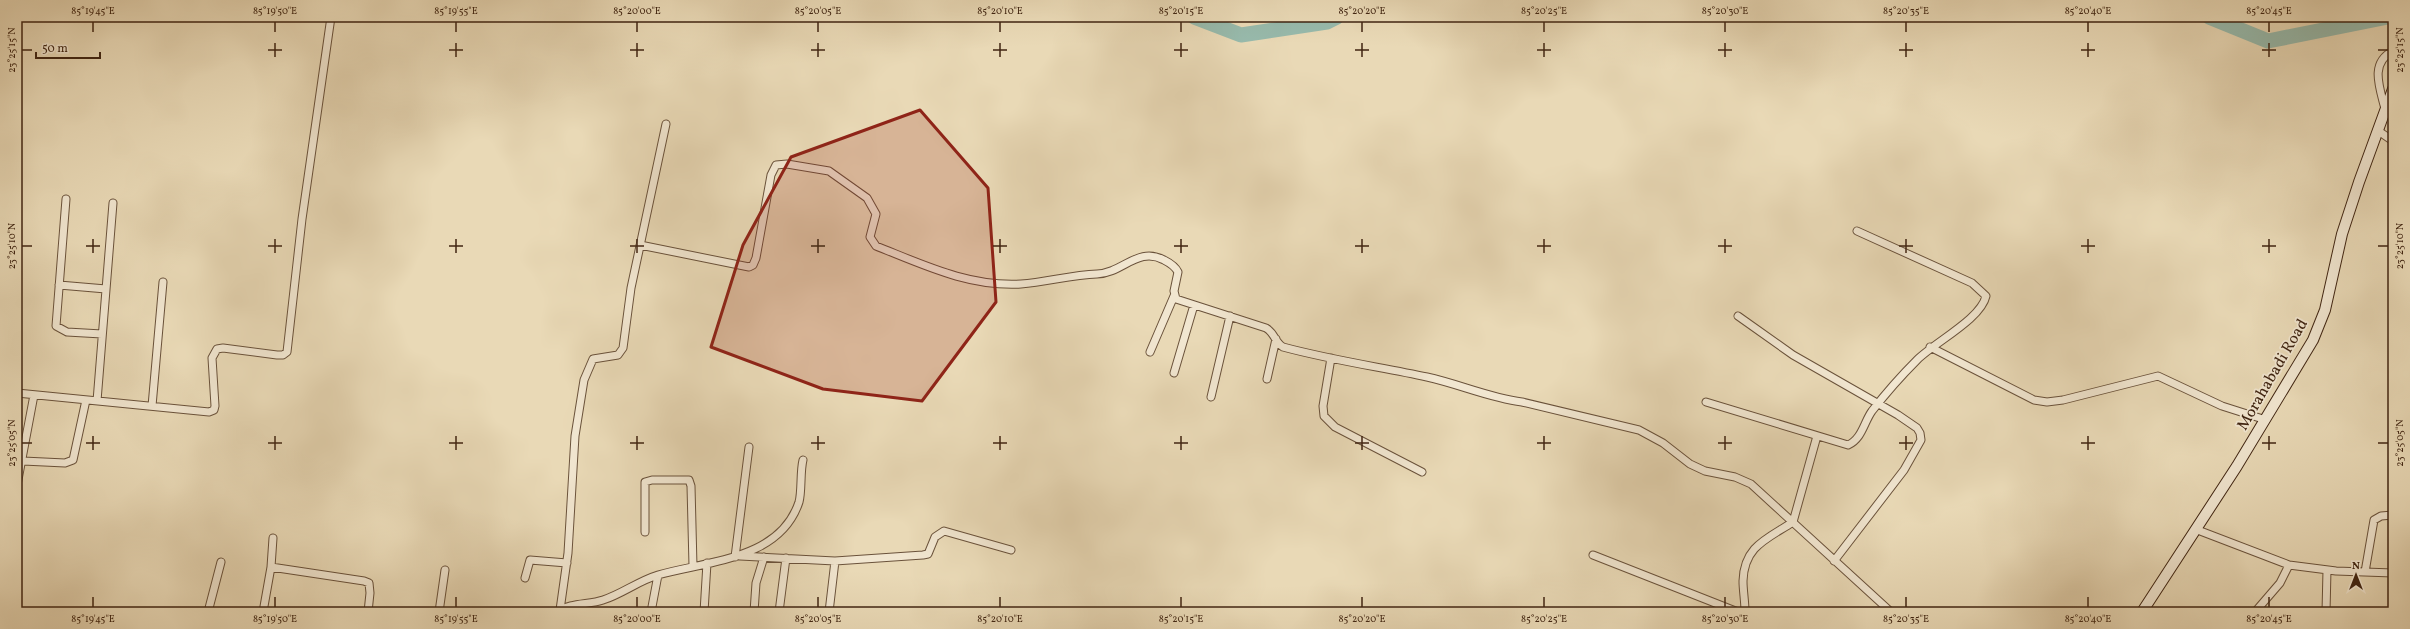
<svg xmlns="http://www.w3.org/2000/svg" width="2410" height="629" font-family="Vollkorn,serif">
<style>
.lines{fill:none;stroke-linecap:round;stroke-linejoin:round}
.river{stroke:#97baac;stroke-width:15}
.minor-casing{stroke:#6a523b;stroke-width:9}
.secondary-casing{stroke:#402512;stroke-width:12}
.minor{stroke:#f1e6d0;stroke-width:7}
.secondary{stroke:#f1e6d0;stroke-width:10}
.marked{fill:#8f2418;fill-opacity:0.2;stroke:#8f2418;stroke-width:3;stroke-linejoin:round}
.ticks{fill:none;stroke:#402512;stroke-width:1.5}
.labels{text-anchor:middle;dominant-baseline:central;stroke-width:3.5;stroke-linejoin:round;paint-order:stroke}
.street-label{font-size:16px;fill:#402512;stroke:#f1e6d0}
.neatline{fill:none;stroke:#402512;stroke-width:1.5}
.ticks-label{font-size:10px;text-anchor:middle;fill:#402512}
</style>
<rect width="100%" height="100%" fill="#e9d9b6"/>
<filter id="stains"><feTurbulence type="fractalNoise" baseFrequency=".005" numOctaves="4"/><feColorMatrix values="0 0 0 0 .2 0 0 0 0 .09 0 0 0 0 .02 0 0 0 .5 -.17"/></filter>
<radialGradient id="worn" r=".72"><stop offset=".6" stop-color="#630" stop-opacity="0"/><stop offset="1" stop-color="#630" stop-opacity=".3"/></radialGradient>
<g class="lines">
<!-- river -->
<path class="river" d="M1194,17L1241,35L1327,22L1337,17
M2209,17L2268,41L2388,17"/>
<defs>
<path id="minor" d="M2385,109C2380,88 2369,63 2393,51
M2377,130L2393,141
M66,199L56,326L67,332L102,334
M640,245L749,267L753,265L756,258L771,175L776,165L787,164L829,171L867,198L876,214L870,237L876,246C924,265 969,287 1021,284C1047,282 1071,275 1097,274C1123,273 1138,246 1164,260C1170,263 1175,266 1178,272L1174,291L1176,299L1266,328C1275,333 1275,343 1283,347C1331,360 1380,367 1427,377C1459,384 1490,398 1522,402L1639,430L1663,443L1690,464L1705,471L1735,477L1751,484L1891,612
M59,285L106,289
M1738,316L1793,355L1898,415L1917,428L1920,433L1921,440L1904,470L1834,561
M1930,347L2034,400L2047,402L2063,400L2158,376L2222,406L2266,420
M1150,352L1174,296
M1331,358L1323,406L1324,416L1335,427L1422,472
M1174,373L1194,305
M1267,379L1276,339
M17,393L209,412L214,410L215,406L212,358L217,349L223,348L277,355H283L287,352L302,219L331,17
M1211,397L1230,316
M97,401L113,203
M1706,402L1848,445C1862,439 1864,422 1872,411C1886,393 1901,376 1917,360C1935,342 1981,319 1986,296L1972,283L1857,231
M152,406L163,282
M23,461L65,463L73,460L86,400
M17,485L34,395
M2195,529L2289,565L2336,571L2393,573
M645,532V482L652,480H689L691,486L693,566
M1593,555L1738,612
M740,556L835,561L923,555L928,554L935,537L944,531L1011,550
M735,557L749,447
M271,567L364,581L369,583L370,593L368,612
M2365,572L2374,520L2381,516L2393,515
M658,575C707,561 780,560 799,502C802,491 800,472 803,460
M525,578L530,560L567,563
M560,610L568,553L575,436L584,380L593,359L618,355L623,348L631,288L666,124
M208,612L221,562
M263,612L271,567L273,538
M439,612L445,570
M558,612C570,602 589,605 603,600C622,594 638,581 658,575L651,612
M704,612L707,563
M754,612L756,583L764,557
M779,612L786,558
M829,612L835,561
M1745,612C1745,601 1743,591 1743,581C1744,546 1767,539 1793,522L1817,436
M2255,612L2280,583L2289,565
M2326,612L2327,570"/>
<path id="secondary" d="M2142,612L2237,466L2313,340L2325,310L2342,234L2359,182L2393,89"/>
</defs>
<!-- minor casing -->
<use href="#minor" class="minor-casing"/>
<!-- secondary casing -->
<use href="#secondary" class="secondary-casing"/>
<!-- minor -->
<use href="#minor" class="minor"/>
<!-- secondary -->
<use href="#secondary" class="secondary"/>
</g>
<!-- marked area -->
<path class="marked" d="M920,110L988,188L996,302L922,401L823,389L711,347L743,245L791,157Z"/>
<!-- ticks -->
<path class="ticks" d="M93,22V32M275,22V32M456,22V32M637,22V32M818,22V32M1000,22V32M1181,22V32M1362,22V32M1544,22V32M1725,22V32M1906,22V32M2088,22V32M2269,22V32M275,43V57M456,43V57M637,43V57M818,43V57M1000,43V57M1181,43V57M1362,43V57M1544,43V57M1725,43V57M1906,43V57M2088,43V57M2269,43V57M22,50H32M268,50H282M449,50H463M630,50H644M811,50H825M993,50H1007M1174,50H1188M1355,50H1369M1537,50H1551M1718,50H1732M1899,50H1913M2081,50H2095M2262,50H2276M2378,50H2388M93,239V253M275,239V253M456,239V253M637,239V253M818,239V253M1000,239V253M1181,239V253M1362,239V253M1544,239V253M1725,239V253M1906,239V253M2088,239V253M2269,239V253M22,246H32M86,246H100M268,246H282M449,246H463M630,246H644M811,246H825M993,246H1007M1174,246H1188M1355,246H1369M1537,246H1551M1718,246H1732M1899,246H1913M2081,246H2095M2262,246H2276M2378,246H2388M93,436V450M275,436V450M456,436V450M637,436V450M818,436V450M1000,436V450M1181,436V450M1362,436V450M1544,436V450M1725,436V450M1906,436V450M2088,436V450M2269,436V450M22,443H32M86,443H100M268,443H282M449,443H463M630,443H644M811,443H825M993,443H1007M1174,443H1188M1355,443H1369M1537,443H1551M1718,443H1732M1899,443H1913M2081,443H2095M2262,443H2276M2378,443H2388M93,597V607M275,597V607M456,597V607M637,597V607M818,597V607M1000,597V607M1181,597V607M1362,597V607M1544,597V607M1725,597V607M1906,597V607M2088,597V607M2269,597V607"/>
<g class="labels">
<!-- street labels -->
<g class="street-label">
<text transform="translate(2273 375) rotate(-60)">Morahabadi Road</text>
</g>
</g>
<!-- margin -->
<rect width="2410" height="629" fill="none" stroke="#e9d9b6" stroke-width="44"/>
<!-- north arrow -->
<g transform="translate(2356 575)" stroke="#f1e6d0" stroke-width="3" paint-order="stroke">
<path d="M0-3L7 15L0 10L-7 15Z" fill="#402512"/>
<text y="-6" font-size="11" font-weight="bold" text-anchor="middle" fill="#402512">N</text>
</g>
<!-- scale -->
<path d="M36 52v6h64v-6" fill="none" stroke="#402512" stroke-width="2"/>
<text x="42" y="52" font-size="12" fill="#402512" stroke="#f1e6d0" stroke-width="3" paint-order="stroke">50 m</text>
<rect x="22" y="22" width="2366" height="585" class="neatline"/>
<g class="ticks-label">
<text x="93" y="14">85°19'45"E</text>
<text x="275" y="14">85°19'50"E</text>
<text x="456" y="14">85°19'55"E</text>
<text x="637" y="14">85°20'00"E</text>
<text x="818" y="14">85°20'05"E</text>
<text x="1000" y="14">85°20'10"E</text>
<text x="1181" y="14">85°20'15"E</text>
<text x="1362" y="14">85°20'20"E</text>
<text x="1544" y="14">85°20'25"E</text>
<text x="1725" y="14">85°20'30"E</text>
<text x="1906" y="14">85°20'35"E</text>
<text x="2088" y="14">85°20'40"E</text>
<text x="2269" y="14">85°20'45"E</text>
<text transform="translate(11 50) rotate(-90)" y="4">23°25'15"N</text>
<text transform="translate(2399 50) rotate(-90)" y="4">23°25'15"N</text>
<text transform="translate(11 246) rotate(-90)" y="4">23°25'10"N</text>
<text transform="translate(2399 246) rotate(-90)" y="4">23°25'10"N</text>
<text transform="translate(11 443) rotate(-90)" y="4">23°25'05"N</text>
<text transform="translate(2399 443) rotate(-90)" y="4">23°25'05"N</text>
<text x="93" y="622">85°19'45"E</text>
<text x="275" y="622">85°19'50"E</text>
<text x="456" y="622">85°19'55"E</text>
<text x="637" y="622">85°20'00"E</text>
<text x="818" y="622">85°20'05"E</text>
<text x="1000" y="622">85°20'10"E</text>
<text x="1181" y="622">85°20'15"E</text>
<text x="1362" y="622">85°20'20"E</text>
<text x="1544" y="622">85°20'25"E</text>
<text x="1725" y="622">85°20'30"E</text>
<text x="1906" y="622">85°20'35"E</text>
<text x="2088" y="622">85°20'40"E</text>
<text x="2269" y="622">85°20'45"E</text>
</g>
<rect width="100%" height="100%" filter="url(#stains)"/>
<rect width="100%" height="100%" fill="url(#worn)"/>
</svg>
